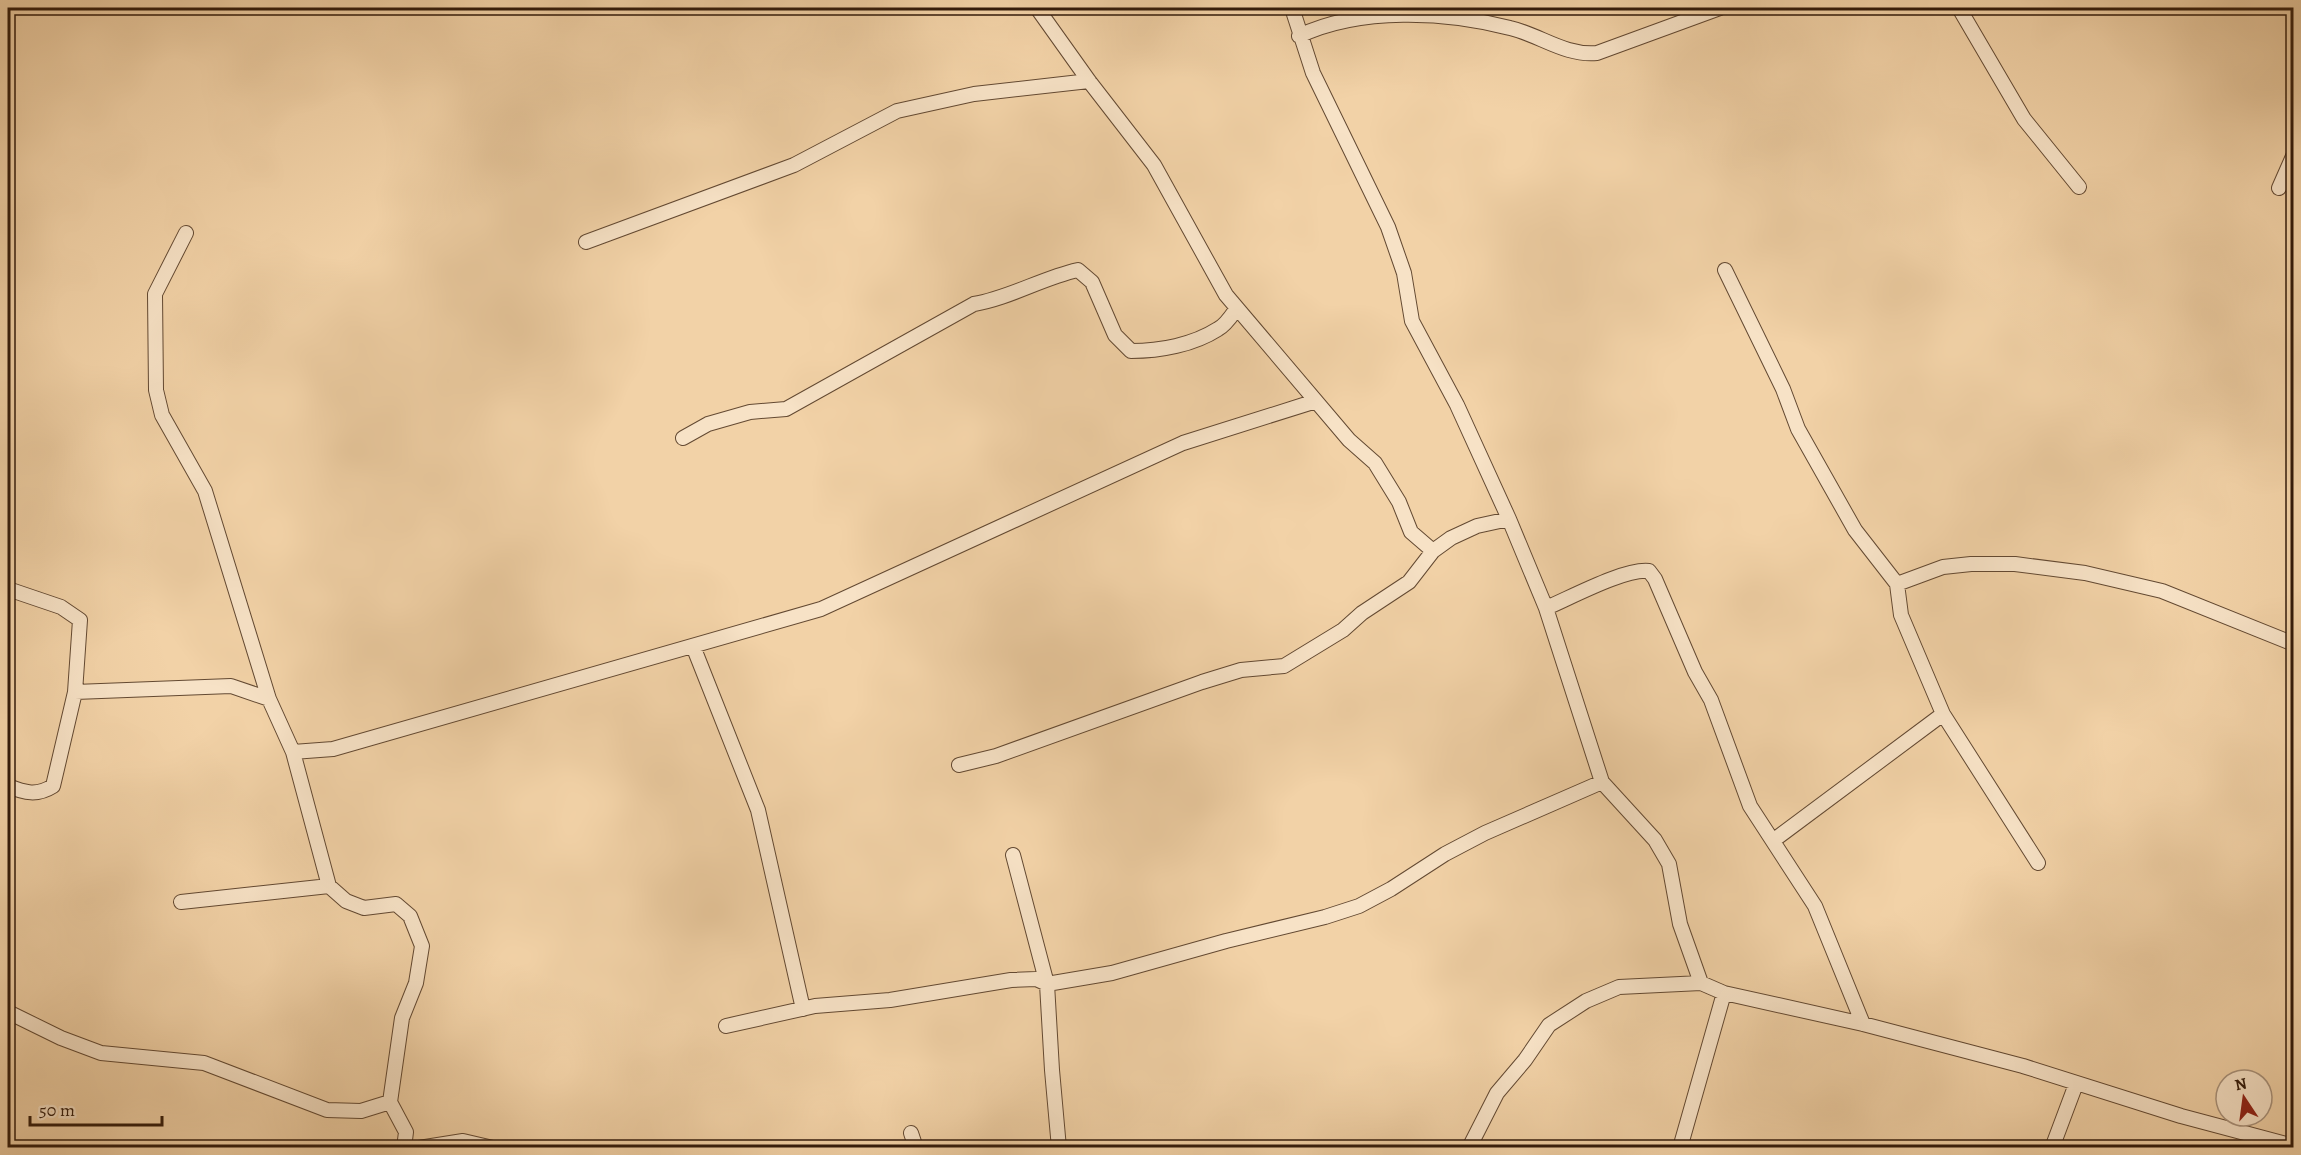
<svg xmlns="http://www.w3.org/2000/svg" width="2301" height="1155" font-family="Alegreya,serif">
<style>
.lines{fill:none;stroke-linecap:round;stroke-linejoin:round}
.street-casing{stroke:#634932;stroke-width:16}
.street{stroke:#f7e2c6;stroke-width:14}
</style>
<rect width="100%" height="100%" fill="#f2d2a7"/>
<filter id="stains"><feTurbulence type="fractalNoise" baseFrequency=".00333" numOctaves="4"/><feColorMatrix values="0 0 0 0 .2 0 0 0 0 .09 0 0 0 0 .02 0 0 0 .5 -.17"/></filter>
<radialGradient id="worn" r=".72"><stop offset=".6" stop-color="#630" stop-opacity="0"/><stop offset="1" stop-color="#630" stop-opacity=".3"/></radialGradient>
<g class="lines">
<defs>
<path id="street" d="M1037,8L1089,81L1154,165L1226,295L1349,440L1375,463L1399,502L1411,532L1433,551
M1292,8L1313,73L1388,227L1404,273L1412,321L1457,405L1509,519L1546,608L1602,782L1655,840L1669,864L1680,924L1701,983
M1959,8L2024,119L2079,187
M1299,36C1360,7 1445,11 1510,28C1540,35 1565,56 1597,53L1720,8
M2279,188L2294,154
M186,233L155,294L156,390L162,415L205,491L269,699L293,752L329,886L346,901L364,908L396,904L410,916L422,946L416,983L402,1018L390,1102L406,1132L404,1148
M586,242L794,165L897,111L974,94L1089,81
M1725,270L1783,389L1798,429L1855,530L1897,584L1901,615L1943,714L2038,863
M683,438L708,424L750,412L786,409L974,304C1010,298 1042,278 1078,270L1092,282L1115,335L1131,351C1160,351 1193,345 1218,329C1226,325 1232,315 1237,308
M1897,584L1943,567L1971,564H2015L2085,573L2162,591L2294,644
M8,589L61,607L80,620L75,692L53,786C37,796 25,793 8,786
M1546,608C1570,598 1625,568 1649,571L1655,579L1695,672L1711,700L1750,806L1815,906L1863,1024
M693,646L758,810L803,1009
M75,692L231,686L269,699
M293,752L333,749L821,609L1183,443L1316,401
M959,765L996,756L1202,682L1241,670L1284,666L1343,630L1362,613L1409,582L1433,551L1451,538L1477,526L1509,519
M1774,840L1943,714
M1013,855L1047,984L1052,1070L1059,1148
M181,902L329,886
M8,1012L61,1038L101,1053L204,1063L327,1110L361,1111L390,1102
M726,1026L815,1006L890,1000L1011,980L1036,979L1047,984L1112,973L1226,941L1325,917L1359,906L1391,889L1445,854L1485,833L1602,782
M911,1133L916,1148
M419,1148L463,1141L493,1148
M1469,1148L1497,1093L1525,1060L1549,1025L1586,1001L1619,987L1701,983L1724,993L1863,1024L2023,1066L2181,1116L2294,1146
M1680,1148L1724,993
M2052,1148L2076,1084"/>
</defs>
<!-- street casing -->
<use href="#street" class="street-casing"/>
<!-- street -->
<use href="#street" class="street"/>
</g>
<!-- margin -->
<rect width="2301" height="1155" fill="none" stroke="#f2d2a7" stroke-width="30"/>
<rect x="9" y="9" width="2283" height="1137" fill="none" stroke="#331b0b" stroke-width="3"/>
<rect x="15" y="15" width="2271" height="1125" fill="none" stroke="#331b0b" stroke-width="1.5"/>
<!-- north arrow -->
<g transform="translate(2244 1098) rotate(347)"><circle r="28" fill="#f7e2c6" stroke="#a9927b" stroke-width="1.5"/>
<path d="M0-4.5L10 22L0 15L-10 22Z" fill="#8f2418"/>
<text y="-9" font-size="16" font-weight="bold" text-anchor="middle" fill="#331b0b">N</text>
</g>
<!-- scale -->
<path d="M30 1116v9h132v-9" fill="none" stroke="#331b0b" stroke-width="3"/>
<text x="39" y="1116" font-size="18" fill="#331b0b" stroke="#f7e2c6" stroke-width="4.5" paint-order="stroke">50 m</text>
<rect width="100%" height="100%" filter="url(#stains)"/>
<rect width="100%" height="100%" fill="url(#worn)"/>
</svg>
